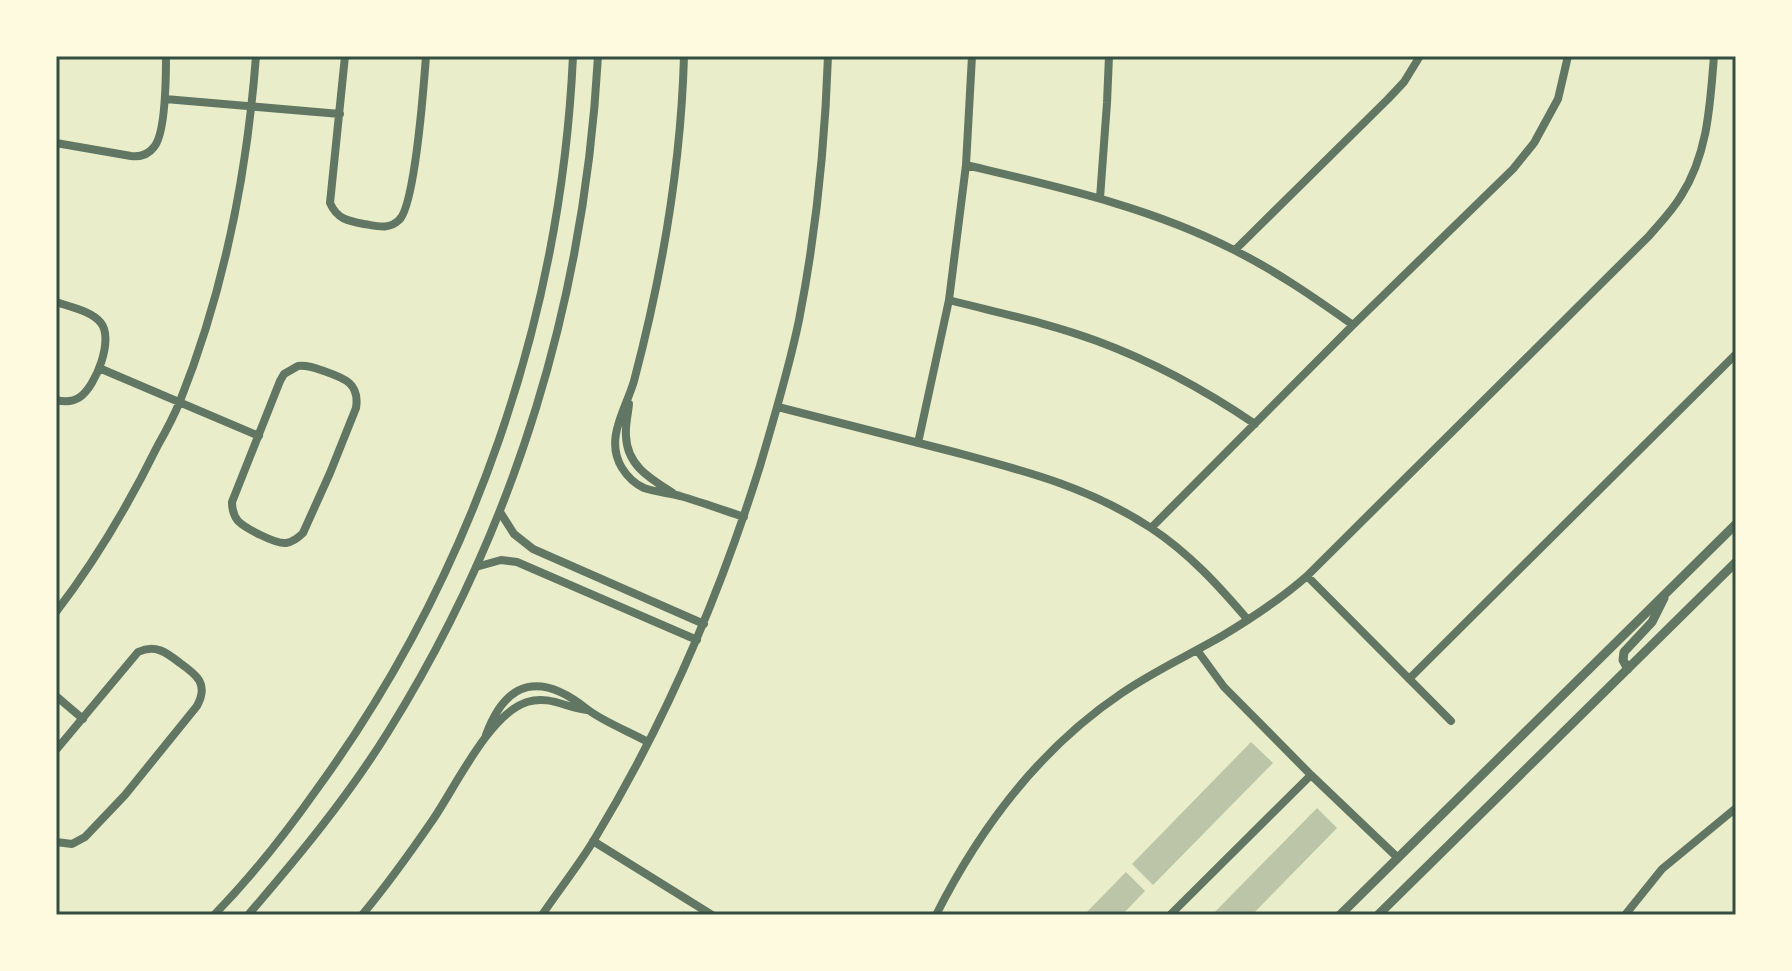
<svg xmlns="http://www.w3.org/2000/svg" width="1792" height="971" font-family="'Source Sans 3',sans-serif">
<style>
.building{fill:#bcc5a7}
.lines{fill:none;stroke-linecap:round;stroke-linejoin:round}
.minor{stroke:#617663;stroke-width:8}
.tertiary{stroke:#617663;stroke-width:9}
.neatline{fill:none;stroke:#344e41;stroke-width:3}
</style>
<rect width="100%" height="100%" fill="#e9edc9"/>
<!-- building -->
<path class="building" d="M1251,742L1273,763L1153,885L1132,864Z
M1317,808L1337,828L1252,915H1212Z
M1126,872L1145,891L1122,915H1084Z"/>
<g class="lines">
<!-- minor -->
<path class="minor" d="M345,56L330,203C337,219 348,221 364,224C377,226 389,230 399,220C415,206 424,83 426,56
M684,56C681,166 662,275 634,381C626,409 604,439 622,468C627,476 635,484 644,488C656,492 668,493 680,496C701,502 723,510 744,517
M165,99L340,114
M56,143L131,156C140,157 148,155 154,147C166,133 166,76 166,56
M966,165C1058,187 1150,207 1234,250C1276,271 1315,298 1353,325
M1100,198L1107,103L1109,56
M1235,250L1388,99L1404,82L1420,56
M949,300C999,313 1049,323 1097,341C1154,362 1205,390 1255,424
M56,302C70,307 92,311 101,323C114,339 96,386 80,397C73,402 64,402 56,400
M298,366C308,365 315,368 324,371C344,378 360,383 356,408L330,473L303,533C298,538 293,542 286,543C275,544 245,528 238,521C233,515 232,509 232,502L280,381L284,374Z
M99,368L259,436
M629,404C628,415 625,426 626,436C627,466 651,479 673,493
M778,407C837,422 895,437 954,452C1025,471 1089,487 1151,528C1189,553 1219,586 1248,620
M918,443L949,300L966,165L972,56
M500,512L514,534L533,549L704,624
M1151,528L1353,325L1513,169L1534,143L1558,99L1568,56
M476,567L501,560L517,562L697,640
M1307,576L1451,721
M56,612C96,560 129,504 158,445C166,431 174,416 180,401C224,291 247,174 256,56
M1197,650L1224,687L1311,775L1398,858
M1409,679L1736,354
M56,696L83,719
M486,735C507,678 542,673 587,709C602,721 630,732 648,742
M56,750L138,652C155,644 166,652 180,663C197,675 209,684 197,706L125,795L85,837L72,844L56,842
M593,841L712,915
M214,915C252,876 286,833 317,789C472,576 561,318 573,56
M248,915C298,857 347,798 388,732C516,527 585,297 598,56
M362,915C387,885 410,853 432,821C455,788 489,714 527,702C550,695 566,708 587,710
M542,915C559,890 578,866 594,840C665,723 719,597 760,466C774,418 789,369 799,320C816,233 825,145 828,56
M936,915C980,828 1040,748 1122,693C1154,671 1189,655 1222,636C1252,618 1281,599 1307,576L1649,236C1660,223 1672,211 1681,196C1708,154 1710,105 1714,56
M1170,915L1311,775
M1625,915L1662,869L1736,808"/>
<!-- tertiary -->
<path class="tertiary" d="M1628,669L1623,660L1624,652L1652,622L1664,598
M1340,915L1736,524
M1378,915L1736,562"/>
</g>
<!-- border -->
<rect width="1792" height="971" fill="none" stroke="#fefae0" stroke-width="116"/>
<rect x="58" y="58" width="1676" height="855" class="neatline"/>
</svg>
